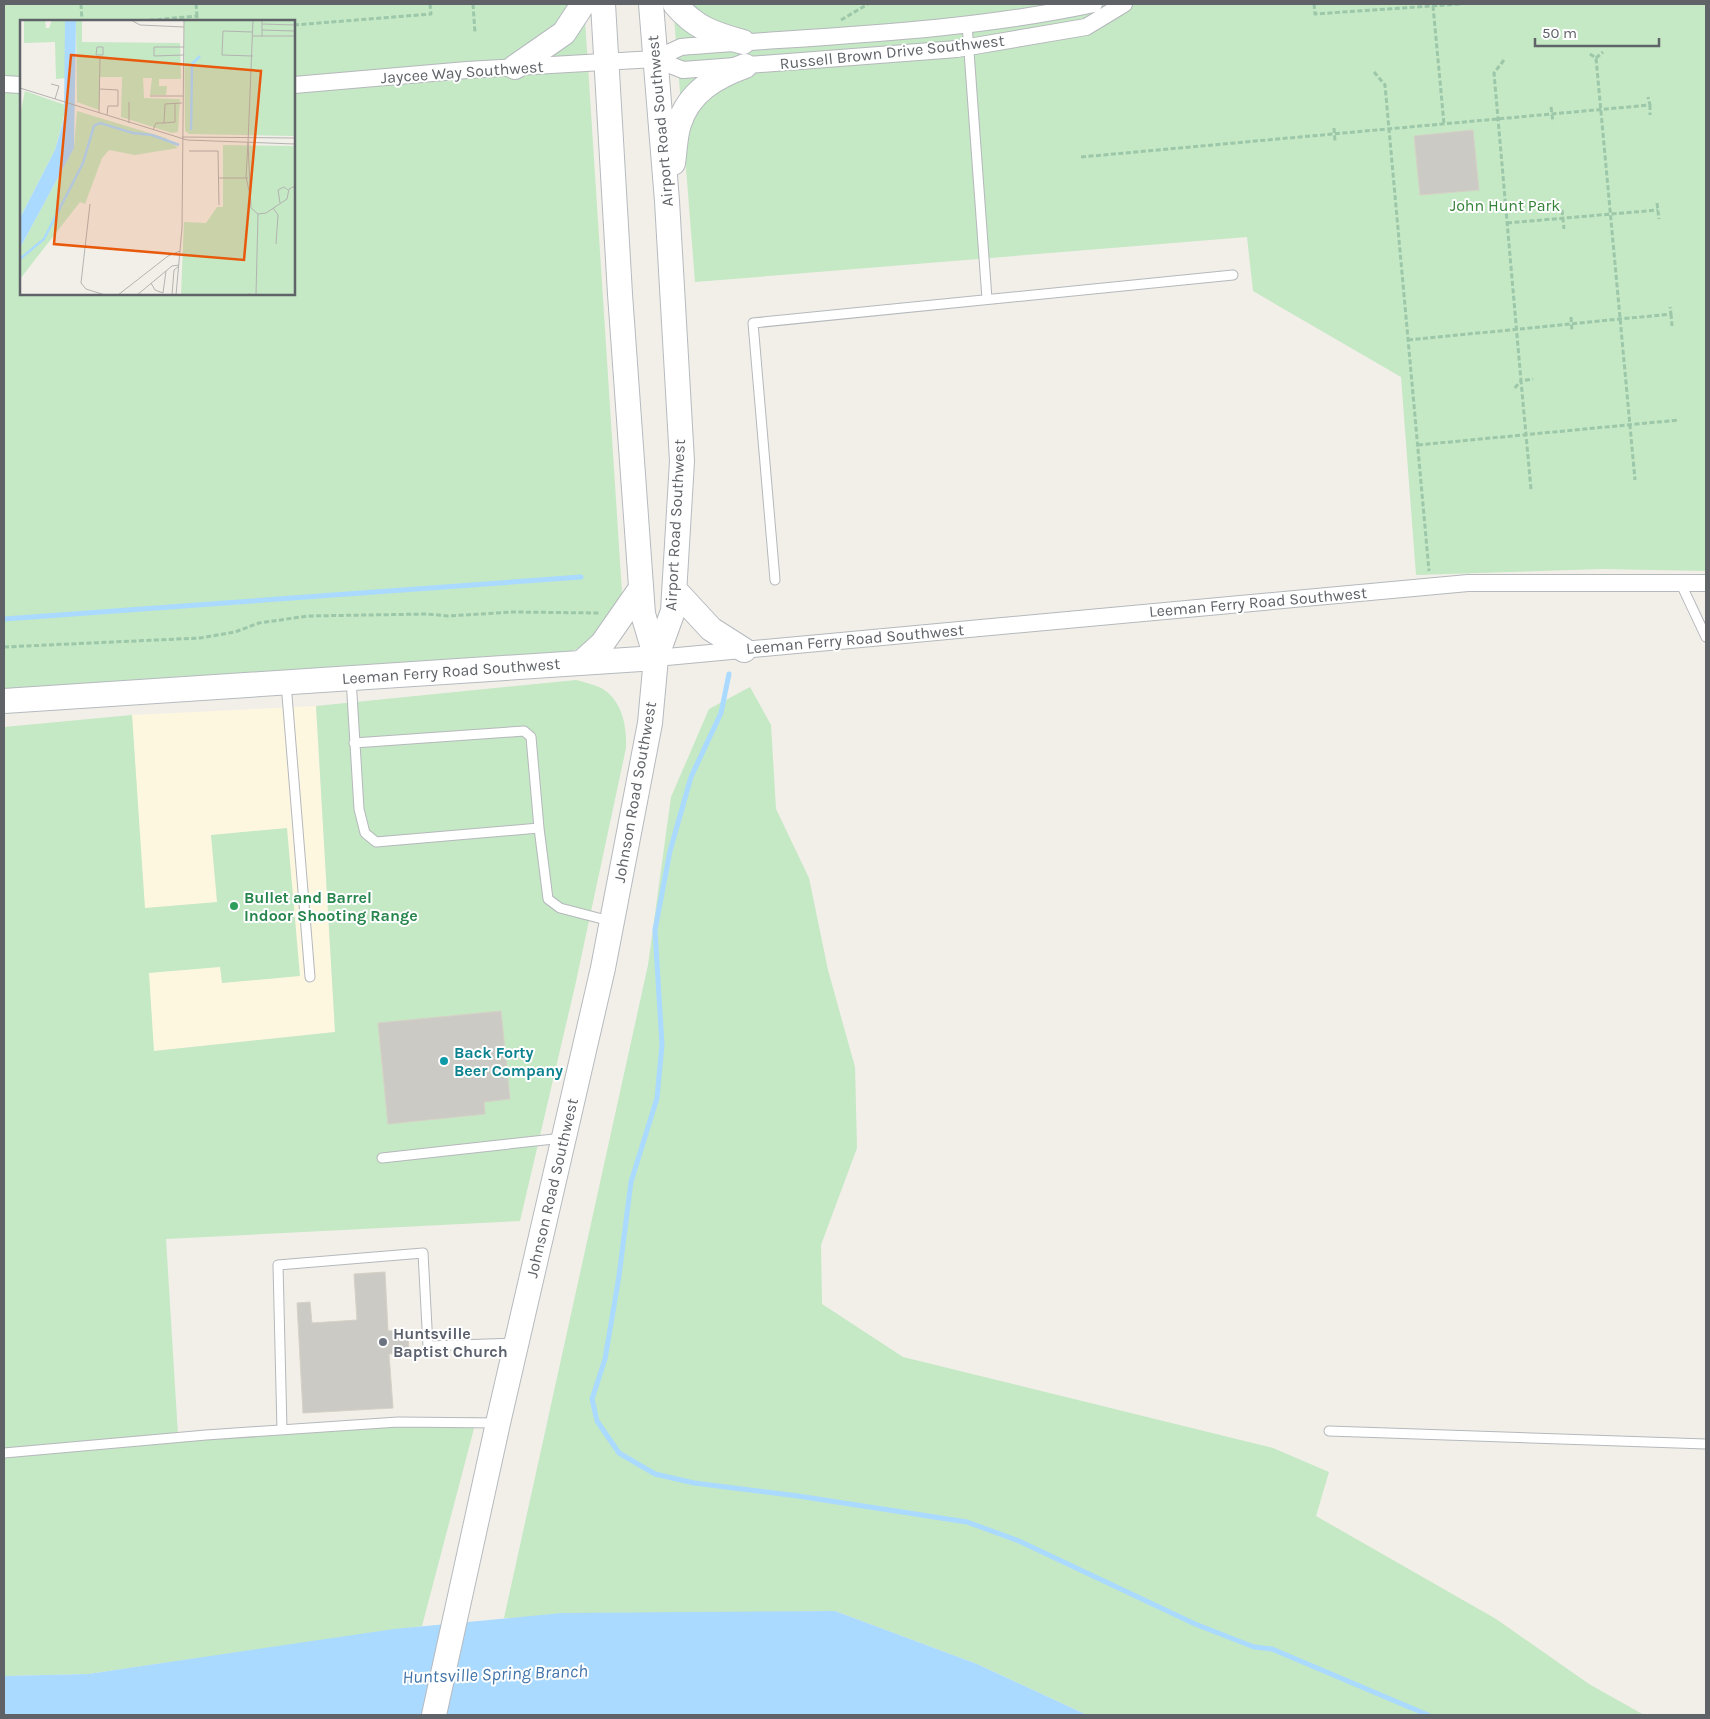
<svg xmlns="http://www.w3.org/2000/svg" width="1710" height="1719" font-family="Karla,sans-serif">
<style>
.commercial{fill:#fef7e0}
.green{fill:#c5e8c5;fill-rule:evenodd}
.water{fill:#aadaff}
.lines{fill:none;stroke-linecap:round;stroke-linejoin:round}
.stream{stroke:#aadaff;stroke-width:5}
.building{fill:#cccac5;stroke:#d6d1c6}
.lane-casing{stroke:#b5b8bc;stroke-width:11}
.street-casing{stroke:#b5b8bc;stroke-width:18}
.secondary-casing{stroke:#b6babf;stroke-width:26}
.path{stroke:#9cc7a9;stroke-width:3;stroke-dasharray:5 2.5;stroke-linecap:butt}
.lane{stroke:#fff;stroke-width:9}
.street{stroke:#fff;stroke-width:16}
.secondary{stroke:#fff;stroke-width:24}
.leisure-dot{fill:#2e9e5b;stroke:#fff;stroke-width:2}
.culture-dot{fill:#0f9aa8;stroke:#fff;stroke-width:2}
.worship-dot{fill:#6b7280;stroke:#fff;stroke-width:2}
.labels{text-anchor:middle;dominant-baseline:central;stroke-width:4;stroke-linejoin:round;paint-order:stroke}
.street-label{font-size:16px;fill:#5f6368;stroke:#fff}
.park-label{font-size:16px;fill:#348238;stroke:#fff}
.leisure-label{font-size:16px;font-weight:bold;fill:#27864d;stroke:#fff;text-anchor:start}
.culture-label{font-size:16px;font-weight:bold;fill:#0d838f;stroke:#fff;text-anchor:start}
.worship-label{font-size:16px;font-weight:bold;fill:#5b616d;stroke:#fff;text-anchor:start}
.water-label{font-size:18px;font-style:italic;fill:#4174aa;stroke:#fff}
.inset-river{fill:none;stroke:#aadaff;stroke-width:2.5}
.inset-road{fill:none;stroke:#b3b3b1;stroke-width:1}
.view{fill:#e8590c;fill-opacity:0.15;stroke:#e8590c;stroke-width:2.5}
.inset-edge{fill:none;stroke:#5f6368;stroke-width:2.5}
</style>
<rect width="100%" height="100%" fill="#f1efe8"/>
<!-- commercial -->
<path class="commercial" d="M316,706L335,1032L153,1051L132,715Z"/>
<!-- green -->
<path class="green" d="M4,4H584L622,593L616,613L584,646L570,652L4,702ZM21,21H294V294H21Z
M673,4H1706V571L1602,569L1416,575L1401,377L1253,291L1247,237L695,282Z
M576,680C584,682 592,684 599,687C622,698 627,726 626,748L575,986L520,1221L166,1239L178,1435L477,1417L422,1626L88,1674L4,1676V727L132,715L145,908L217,902L211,835L287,828L300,976L222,983L220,967L149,973L154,1051L335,1032L316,706Z
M750,687L771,725L776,809L809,878L828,970L855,1067L857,1148L821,1245L822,1304L903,1357L1273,1448L1329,1472L1316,1516L1496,1619L1589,1684L1644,1715H1087L977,1664L835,1611L504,1618L648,965L671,797L709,709Z"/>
<!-- water -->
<path class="water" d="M835,1611L977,1664L1087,1715H4V1676L88,1674L394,1629L562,1613Z"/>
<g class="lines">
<!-- stream -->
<path class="stream" d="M4,619L581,577
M729,674L721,713L691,777L670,851L655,930L662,1045L657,1098L631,1182L619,1276L605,1359L592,1399L597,1421L619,1453L655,1474L694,1483L798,1496L967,1522L1019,1541L1195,1624L1254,1647L1272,1649L1428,1715"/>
</g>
<!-- building -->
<path class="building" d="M1473,130L1479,190L1420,195L1414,136Z
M501,1011L510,1099L484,1102L485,1114L388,1124L378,1023Z
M385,1272L388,1331L408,1330L409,1353L389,1354L393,1408L303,1413L297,1303L310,1302L312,1323L357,1320L354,1274Z"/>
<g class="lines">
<defs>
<path id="lane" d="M967,24L987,299
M775,580L753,323L1233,275
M1680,582L1706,637
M351,678L359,809L365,833L376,842L539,828L548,899L560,908L610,921
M286,683L310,977
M354,743L524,731L531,737L539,828
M382,1158L563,1138
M282,1430L278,1265L423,1253L428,1346L514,1343
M1329,1431L1706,1444
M4,1453L206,1435L398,1422L498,1423"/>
<path id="street" d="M655,59L683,70L957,49L1086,27L1124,4
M4,84L21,85
M294,85L467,70L655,59L681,47C819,36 959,33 1094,4
M656,658L1468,583H1706"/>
<path id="secondary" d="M603,4L620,294L643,614L656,658
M675,4C695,28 714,34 743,42
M515,67L564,33L583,4
M673,163C675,150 675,136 679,124C689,92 715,77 745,66
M675,590L711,629L744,650
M581,663L602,644L641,588
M4,701L656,658
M434,1715L498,1423L603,968L650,723L656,658L673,611L682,461L667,201L651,4"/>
</defs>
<!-- lane casing -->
<use href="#lane" class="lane-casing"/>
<!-- street casing -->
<use href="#street" class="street-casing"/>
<!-- secondary casing -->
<use href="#secondary" class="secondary-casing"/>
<!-- path -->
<path class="path" d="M81,4L82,21
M196,4L197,16
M473,4L475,33
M1314,4L1315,14L1460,4
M1433,6L1444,124
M841,20L868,4
M142,21L197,16V21
M294,25L431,14L430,4
M1590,54L1596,58L1635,480
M1596,58L1603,52
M1504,60L1494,73L1521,381L1513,390
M1374,72L1385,85L1429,571
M1650,105V115
M1551,107L1553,122
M1334,128L1335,141
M1081,157L1650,105L1648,97
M1657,203L1659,219
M1562,210L1564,229
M1507,223L1658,210
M1671,314L1672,326
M1571,317L1572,331
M1408,340L1671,314L1670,307
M1418,445L1679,420
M1531,489L1521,381L1533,379
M4,647L200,638L235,632L259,623L308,616L427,614L448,616L513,612L601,613"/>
<!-- lane -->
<use href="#lane" class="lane"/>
<!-- street -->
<use href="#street" class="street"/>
<!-- secondary -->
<use href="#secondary" class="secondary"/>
</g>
<!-- markers -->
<circle class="leisure-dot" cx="234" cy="906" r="5"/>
<circle class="culture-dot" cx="444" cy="1061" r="5"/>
<circle class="worship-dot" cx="383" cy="1342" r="5"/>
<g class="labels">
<!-- street labels -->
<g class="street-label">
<text transform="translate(892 52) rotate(-6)">Russell Brown Drive Southwest</text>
<text transform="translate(462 72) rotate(-4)">Jaycee Way Southwest</text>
<text transform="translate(660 121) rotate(-95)">Airport Road Southwest</text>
<text transform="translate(675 525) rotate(-87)">Airport Road Southwest</text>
<text transform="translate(1258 602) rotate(-5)">Leeman Ferry Road Southwest</text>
<text transform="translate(855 639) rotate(-5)">Leeman Ferry Road Southwest</text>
<text transform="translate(451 671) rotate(-4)">Leeman Ferry Road Southwest</text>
<text transform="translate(635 792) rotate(-80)">Johnson Road Southwest</text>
<text transform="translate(552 1188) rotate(-77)">Johnson Road Southwest</text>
</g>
<!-- park labels -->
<g class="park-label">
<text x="1505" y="205">John Hunt Park</text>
</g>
<!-- leisure labels -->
<g class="leisure-label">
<text x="244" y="897">Bullet and Barrel<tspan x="244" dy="18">Indoor Shooting Range</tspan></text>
</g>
<!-- culture labels -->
<g class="culture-label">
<text x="454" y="1052">Back Forty<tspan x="454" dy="18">Beer Company</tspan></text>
</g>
<!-- worship labels -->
<g class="worship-label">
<text x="393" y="1333">Huntsville<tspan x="393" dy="18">Baptist Church</tspan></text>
</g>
<!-- water labels -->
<g class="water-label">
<text transform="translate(495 1674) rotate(-2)">Huntsville Spring Branch</text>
</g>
</g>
<!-- overview -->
<g transform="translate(20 20)">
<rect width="275" height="275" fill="#f1efe8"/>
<path d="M4,0H25L26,8H29L32,0H45L46,58L36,59L35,22L4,23ZM56,0H62V22L160,23L161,59H139V66H147L146,75H130L132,58H123L124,78L160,79L158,112L152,113L101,97L102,57H80L79,90L57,82ZM164,0H275V116L169,114L165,111ZM5,71L45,85V92L35,130L0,198V95ZM57,91L146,118L158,128L115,135L89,130L82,138L65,184L60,182L0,259V228L54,128ZM203,125L275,126V275H161L164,202L186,203L197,187H203Z" fill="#c5e8c5"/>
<path d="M45,0H56L54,128L0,228V198L35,130L44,98Z" fill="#aadaff"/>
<path class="inset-river" d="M171,110L172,44L180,36M0,239L24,219L63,143L74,106L80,103L113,113L132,115L159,125"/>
<path class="inset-road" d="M111,0L120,5L164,7M233,0L228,123L231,188L238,194L246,193L267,179M242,4L275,5M242,10L275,11M233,12L203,11L202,35L233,36M233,16H275M242,16V0M77,27H83V35H76ZM164,35L134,36V27H164M31,64L39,66L35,79M0,68L167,120L275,124M80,69L98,70V86H88L87,95M130,76H163M109,82V103M79,93L80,37M144,103L155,102V83M133,110L136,103H144L145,84L162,83M162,117L275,118M228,123L226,157L230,175M169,131H198L199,185M198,158H228M267,179L269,169L275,166M260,183L258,170L264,167L268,170M70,184L61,263L66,269L85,275M253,188L258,195L256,224M131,263L135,270L143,273L146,251M228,274L236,275L238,194M98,275L148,236L160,231M117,275L152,246L159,245M152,275L154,250L159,246M156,275L162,208L164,0"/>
<path class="view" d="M51,35L241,51L224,240L34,224Z"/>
<rect width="275" height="275" class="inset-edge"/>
</g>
<!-- border -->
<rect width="1710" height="1719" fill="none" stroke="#5f6368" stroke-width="10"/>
<!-- scale -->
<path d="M1535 38v8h124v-8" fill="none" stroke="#5f6368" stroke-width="2.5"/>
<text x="1542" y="38" font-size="15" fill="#5f6368" stroke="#ffffff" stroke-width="4" paint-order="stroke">50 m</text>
</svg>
